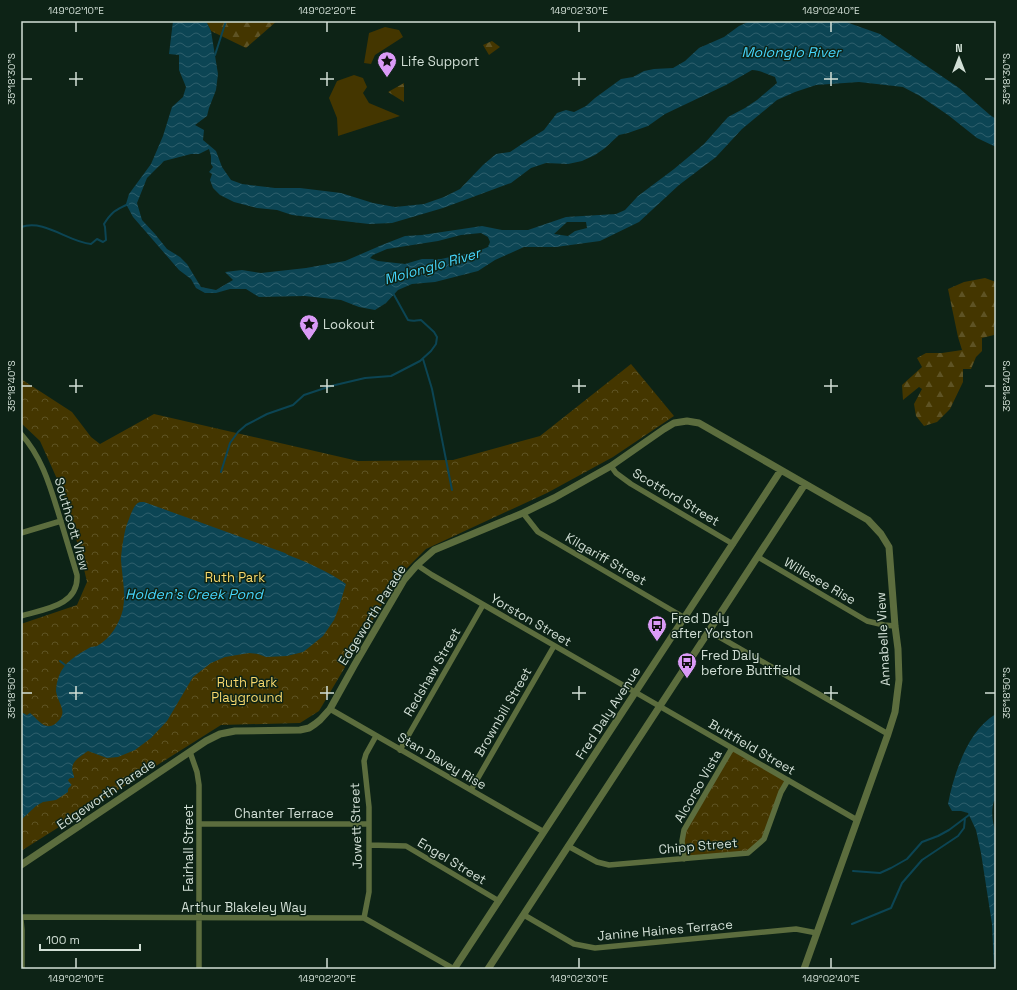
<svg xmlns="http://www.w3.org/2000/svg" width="1017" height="990" font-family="'Space Grotesk',sans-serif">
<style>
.green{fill:#443600}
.forest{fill:url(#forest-firs)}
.park{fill:url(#park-crowns)}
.water{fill:url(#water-waves);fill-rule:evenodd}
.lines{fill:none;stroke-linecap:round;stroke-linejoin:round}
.stream{stroke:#0c4554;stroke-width:2}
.minor{stroke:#5c6d3e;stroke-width:5.5}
.tertiary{stroke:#5c6d3e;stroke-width:7}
.ticks{fill:none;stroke:#d2dfd6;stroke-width:1.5}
.labels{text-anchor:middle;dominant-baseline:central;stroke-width:3;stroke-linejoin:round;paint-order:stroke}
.poi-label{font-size:13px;fill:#d2dfd6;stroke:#0d2316;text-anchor:start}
.street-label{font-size:13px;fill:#d2dfd6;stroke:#0d2316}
.park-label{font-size:13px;fill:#f6d76c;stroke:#0d2316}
.water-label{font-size:14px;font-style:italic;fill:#46d6fd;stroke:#0d2316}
.neatline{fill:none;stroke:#d2dfd6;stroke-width:1.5}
.ticks-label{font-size:10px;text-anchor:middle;fill:#d2dfd6}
</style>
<defs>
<pattern id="forest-firs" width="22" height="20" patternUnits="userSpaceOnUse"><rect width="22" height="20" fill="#443600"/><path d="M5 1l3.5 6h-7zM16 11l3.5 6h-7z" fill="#5e5324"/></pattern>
<pattern id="park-crowns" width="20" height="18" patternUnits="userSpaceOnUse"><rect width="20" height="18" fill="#443600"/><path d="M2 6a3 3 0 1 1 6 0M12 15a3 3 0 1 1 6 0" fill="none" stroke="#5e5324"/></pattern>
<pattern id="water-waves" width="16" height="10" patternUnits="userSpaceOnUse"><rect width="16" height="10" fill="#0c4554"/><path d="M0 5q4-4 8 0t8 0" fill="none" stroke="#2e5f6c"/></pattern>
</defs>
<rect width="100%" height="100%" fill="#0d2316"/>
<!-- green -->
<path class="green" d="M385,27L399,30L403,37L375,55L371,64L364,63L369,33Z
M354,75L363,78L367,87L363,93L369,103L400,116L338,136L337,118L329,98L337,81Z"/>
<!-- forest -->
<path class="forest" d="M206,21H277L246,48L211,31Z
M492,41L500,47L489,55L483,45Z
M404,83V102L388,92Z
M985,278L996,282V320L994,326V335L982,338V351L976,357L971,369H963V382L950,409L937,422L924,426L916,416L914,404L922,389L919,387L903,400L902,385L922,367L917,358L926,353H942L962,350L958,337L948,289L964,282Z"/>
<!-- park -->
<path class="park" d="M631,364L674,416L613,457L547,493L426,549L399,576L319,711L300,723L221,725L21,851V624L77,605L87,582L81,556L62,490L40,441L21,423V379L72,412L91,437L100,444L154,414L358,461L453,460L540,436Z
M732,748L788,780L764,839L748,853L684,859V830Z"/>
<!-- water -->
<path class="water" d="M173,21H206L211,31L218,74L216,90L209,108L207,116L195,125L204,130L203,140L216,151L222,167L231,180L242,184L275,188H300L341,193L373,203L395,207L424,204L444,197L460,189L483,165L496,154L510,152L525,142L544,130L557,113L566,110L574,112L586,106L595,98L621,79L633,77L644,71L654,69L673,68L685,61L699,48L724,37L739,26L750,21H843L880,34L959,88L990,115L996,119V147L977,138L948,115L920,96L903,87L859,82L816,85L795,92L777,100L742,129L716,157L679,185L639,222L600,241L556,247H524L495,260L478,271L435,282L412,284L398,290L386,303L375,310L359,307L341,300L305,296L259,297L246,289H230L216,293H205L196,288L191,279L179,270L133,217L126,204L129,194L151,164L163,136L172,107L183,97L186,87L179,70V55L169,54ZM752,70C759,70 767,74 775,77L777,83L757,100L745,108L728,117L704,144L674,169L638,196L625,210L616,214L566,217L528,230H502L482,226L422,235L405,236L382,245L345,261L306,268L261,273L242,270L225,272L233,280L216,290L201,287L187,264L180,257L167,249L155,234L142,220L137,203L147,178L164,161L191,154H199L209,149L211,156V164L213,167L209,172L212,174L210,180L213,188L220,195L234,202L257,208L277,210L292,215L369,224L392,223L443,208L511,183L531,168L546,163L568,164L582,161L595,155L605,148L619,135L628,133L648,126L665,114L726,85ZM567,222H586L587,228L575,231L568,236L554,234ZM481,233L488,237L490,242L488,247L476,252L455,256L441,259H422L405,264L378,261L370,258L373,255L387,249L438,241L461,235Z
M140,502H144L285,553L288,555C309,563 327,571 346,584L338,610L334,620L323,636L307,649L303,652L287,656L266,657L258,654L249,653L225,657L211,663L193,677L167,721L151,738L135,750L118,757L107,758L88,751C78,758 68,763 74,776V778H70L68,780C71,786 74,783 68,789V792L56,800L43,802L36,806L21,820V753L22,750L21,746V712L27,715L30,713C38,719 44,731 55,724C70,712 58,705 56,691C56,687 57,681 59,676C64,662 77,655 89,648C91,646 95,647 97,646C110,639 120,623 123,609C126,593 122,576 121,560C121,553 124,534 126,527C127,523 129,520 130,516C133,510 134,504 140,502Z
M996,714V757L995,774L996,776V800L994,801C991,810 992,823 996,832V969H994L992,924L981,853L976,830L968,813L961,811H952L948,804C954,773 968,730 996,714Z"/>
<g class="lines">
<!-- stream -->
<path class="stream" d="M215,55L226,21
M21,227C45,219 68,242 91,244L97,239L103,242L106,240L105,227L104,224C112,211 115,211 128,204
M423,359L432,389L452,490
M221,472L230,443L238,432L246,425L267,414L293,405L304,395L331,386L365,378L391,376L420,361L431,351L436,344L437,337L434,332L421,320C415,320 415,322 408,320L393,293
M60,661L65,665
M853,871L880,873L891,868L907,859L922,842L938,836L949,830L969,815
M852,924L891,908L902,883L922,860L958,836L964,828L965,818"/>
<!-- minor -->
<path class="minor" d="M21,434C42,457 50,486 59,515C65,535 71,555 77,575C79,606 44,609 21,616
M611,466L616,473L631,484L733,544
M523,513L538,532L685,618
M21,533L61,521
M758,557L867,621L884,625L895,626
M417,565L432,575L857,820
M709,631L888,734
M330,709L544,832
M400,750L483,605
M190,752L197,772L199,785V969
M471,790L554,646
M199,824H369
M369,845L406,846L499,901
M568,846L597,862L609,865L748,853L764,839L781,792L788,780
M684,859L682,841L684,830L732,748
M524,915L574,944L595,948L796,929L817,933
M21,917L364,918L454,969
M364,918L369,892V807L364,761L366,754L376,736
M21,920L22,930V969"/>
<!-- tertiary -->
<path class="tertiary" d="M21,865L206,741L220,734L235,731L300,730L309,728L315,724L320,720L330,709L355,664L404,580L417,565L434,550L523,513L554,498L611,466L664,429L674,423L687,421L699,423L868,520L881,534L889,547L895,626L898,649L899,680L895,712L888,734L804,969
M454,969L781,470
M488,969L805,484"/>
</g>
<!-- ticks -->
<path class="ticks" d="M76,22V32M327,22V32M579,22V32M831,22V32M76,72V86M327,72V86M579,72V86M831,72V86M22,79H32M69,79H83M320,79H334M572,79H586M824,79H838M985,79H995M76,379V393M327,379V393M579,379V393M831,379V393M22,386H32M69,386H83M320,386H334M572,386H586M824,386H838M985,386H995M76,686V700M327,686V700M579,686V700M831,686V700M22,693H32M69,693H83M320,693H334M572,693H586M824,693H838M985,693H995M76,958V968M327,958V968M579,958V968M831,958V968"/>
<!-- icons -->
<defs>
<symbol id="sight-pin" viewBox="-11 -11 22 30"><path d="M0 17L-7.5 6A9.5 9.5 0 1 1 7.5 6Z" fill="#da9af6" stroke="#0d2316"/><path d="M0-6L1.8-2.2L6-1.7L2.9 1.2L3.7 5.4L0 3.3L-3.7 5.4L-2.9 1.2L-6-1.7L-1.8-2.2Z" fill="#111"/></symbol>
<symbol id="bus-pin" viewBox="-11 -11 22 30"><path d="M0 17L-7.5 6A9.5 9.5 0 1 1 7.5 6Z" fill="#da9af6" stroke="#0d2316"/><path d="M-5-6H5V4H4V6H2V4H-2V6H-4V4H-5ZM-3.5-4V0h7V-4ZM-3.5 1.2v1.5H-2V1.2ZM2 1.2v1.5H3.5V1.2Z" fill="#111"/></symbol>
</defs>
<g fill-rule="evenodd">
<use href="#sight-pin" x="376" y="50" width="22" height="30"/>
<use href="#sight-pin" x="298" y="313" width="22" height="30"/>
<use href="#bus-pin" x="646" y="614" width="22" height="30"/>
<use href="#bus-pin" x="676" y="651" width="22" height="30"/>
</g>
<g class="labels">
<!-- poi labels -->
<g class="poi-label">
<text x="401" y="61">Life Support</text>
<text x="323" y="324">Lookout</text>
<text x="671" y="618">Fred Daly<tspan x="671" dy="15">after Yorston</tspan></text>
<text x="701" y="655">Fred Daly<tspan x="701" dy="15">before Buttfield</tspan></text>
</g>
<!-- street labels -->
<g class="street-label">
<text transform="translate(676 497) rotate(31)">Scotford Street</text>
<text transform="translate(72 524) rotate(74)">Southcott View</text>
<text transform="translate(606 559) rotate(30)">Kilgariff Street</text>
<text transform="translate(820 581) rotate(30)">Willesee Rise</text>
<text transform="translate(372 615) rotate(-58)">Edgeworth Parade</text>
<text transform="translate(531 620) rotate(30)">Yorston Street</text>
<text transform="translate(883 639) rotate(-93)">Annabelle View</text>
<text transform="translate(432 672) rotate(-60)">Redshaw Street</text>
<text transform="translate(503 712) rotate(-60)">Brownbill Street</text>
<text transform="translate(608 713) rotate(-57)">Fred Daly Avenue</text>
<text transform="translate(752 747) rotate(30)">Buttfield Street</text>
<text transform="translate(442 761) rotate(30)">Stan Davey Rise</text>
<text transform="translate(698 786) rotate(-60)">Alcorso Vista</text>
<text transform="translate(106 794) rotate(-34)">Edgeworth Parade</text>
<text x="284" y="813">Chanter Terrace</text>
<text transform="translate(356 826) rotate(-92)">Jowett Street</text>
<text transform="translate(698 846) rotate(-5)">Chipp Street</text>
<text transform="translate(188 848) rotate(-90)">Fairhall Street</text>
<text transform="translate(452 861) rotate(31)">Engel Street</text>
<text x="244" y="907">Arthur Blakeley Way</text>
<text transform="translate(665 930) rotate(-5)">Janine Haines Terrace</text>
</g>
<!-- park labels -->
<g class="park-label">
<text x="235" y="577">Ruth Park</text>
<text x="247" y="682">Ruth Park<tspan x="247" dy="15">Playground</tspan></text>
</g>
<!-- water labels -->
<g class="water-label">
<text x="791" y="52">Molonglo River</text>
<text transform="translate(432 266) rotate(-16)">Molonglo River</text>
<text x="194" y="594">Holden's Creek Pond</text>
</g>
</g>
<!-- border -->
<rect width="1017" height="990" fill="none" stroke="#0d2316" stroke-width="44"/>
<!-- north arrow -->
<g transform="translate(959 58)" stroke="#0d2316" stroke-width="3" paint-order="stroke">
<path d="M0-3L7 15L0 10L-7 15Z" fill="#d2dfd6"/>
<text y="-6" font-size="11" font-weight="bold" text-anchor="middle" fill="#d2dfd6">N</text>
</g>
<!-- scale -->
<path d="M40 944v6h100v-6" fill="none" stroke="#d2dfd6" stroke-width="2"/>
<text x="46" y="944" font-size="12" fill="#d2dfd6" stroke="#0d2316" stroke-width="3" paint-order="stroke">100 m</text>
<rect x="22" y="22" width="973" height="946" class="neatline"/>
<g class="ticks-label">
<text x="76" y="14">149°02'10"E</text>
<text x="327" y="14">149°02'20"E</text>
<text x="579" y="14">149°02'30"E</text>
<text x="831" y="14">149°02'40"E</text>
<text transform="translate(11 79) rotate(-90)" y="4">35°18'30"S</text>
<text transform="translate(1006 79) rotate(-90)" y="4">35°18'30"S</text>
<text transform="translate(11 386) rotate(-90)" y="4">35°18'40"S</text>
<text transform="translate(1006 386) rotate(-90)" y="4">35°18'40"S</text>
<text transform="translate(11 693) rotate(-90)" y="4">35°18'50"S</text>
<text transform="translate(1006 693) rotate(-90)" y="4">35°18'50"S</text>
<text x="76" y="982">149°02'10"E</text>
<text x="327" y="982">149°02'20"E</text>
<text x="579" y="982">149°02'30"E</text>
<text x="831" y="982">149°02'40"E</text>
</g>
</svg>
